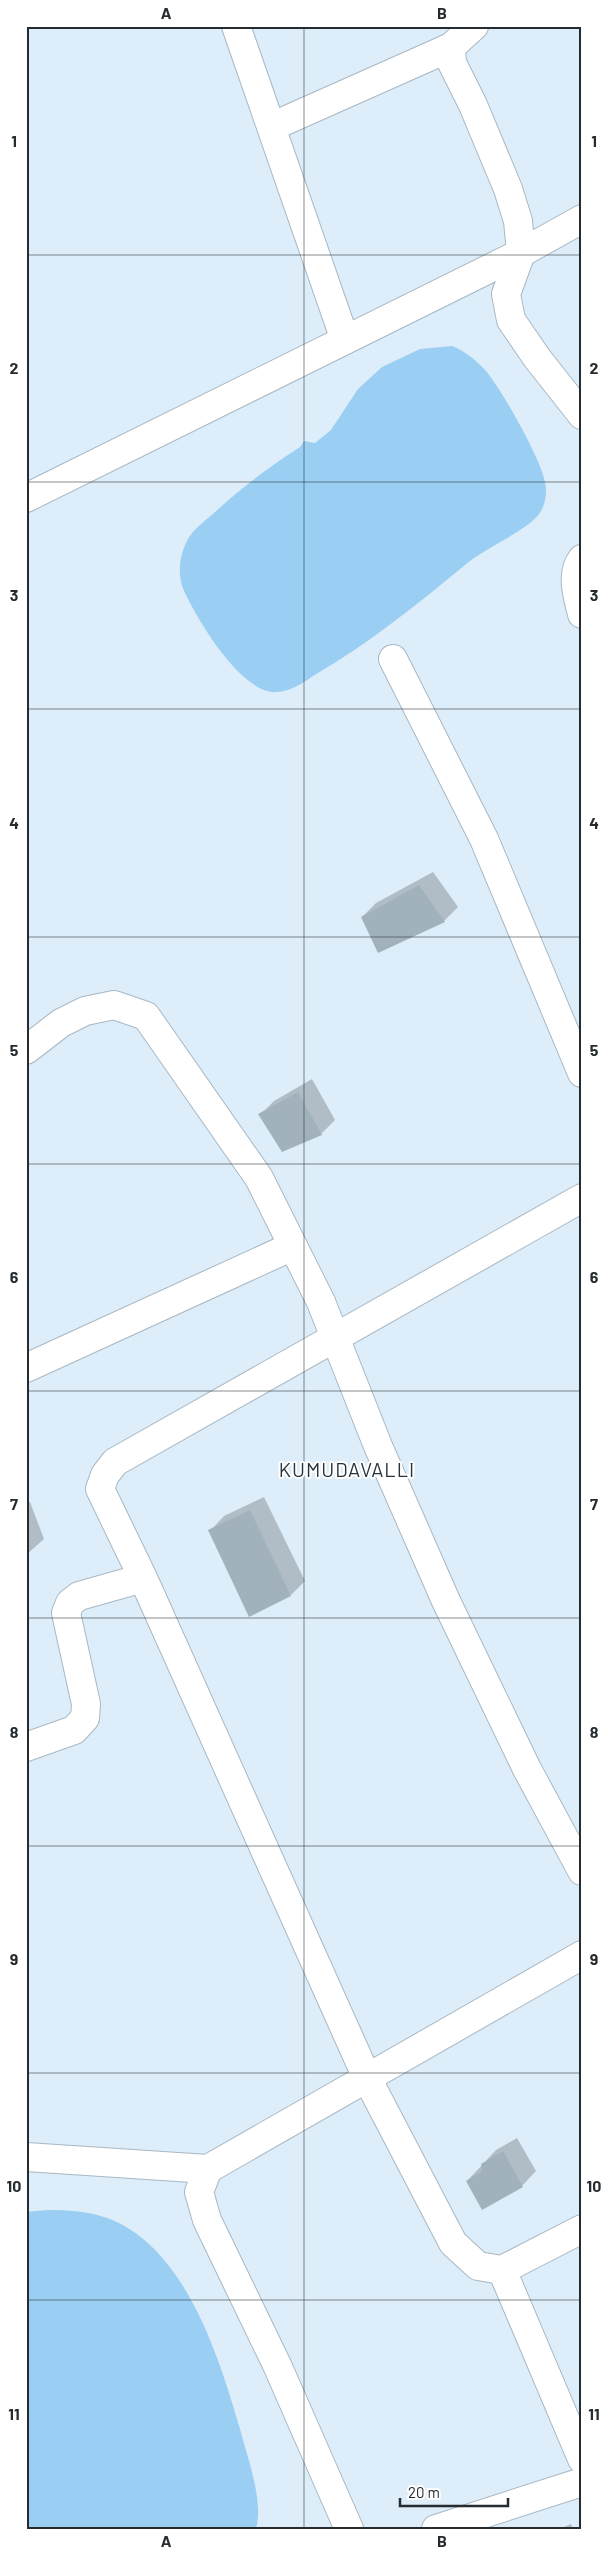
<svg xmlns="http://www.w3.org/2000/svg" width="608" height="2555" font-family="Barlow,sans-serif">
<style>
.water{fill:#9acff3}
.shadow{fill:#0003}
.building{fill:#a2b2bd}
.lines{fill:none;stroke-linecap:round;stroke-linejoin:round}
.minor-casing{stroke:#a8b8c3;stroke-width:30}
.minor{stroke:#fff;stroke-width:28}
.grid{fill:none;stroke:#252b2f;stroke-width:1;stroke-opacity:0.55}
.labels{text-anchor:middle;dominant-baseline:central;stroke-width:4;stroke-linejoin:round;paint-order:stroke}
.quarter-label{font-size:20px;letter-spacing:1px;fill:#27343d;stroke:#fff}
.neatline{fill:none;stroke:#252b2f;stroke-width:2}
.grid-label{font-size:16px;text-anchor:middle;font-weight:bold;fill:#252b2f}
</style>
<rect width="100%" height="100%" fill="#ddedf9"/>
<!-- water -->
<path class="water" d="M452,346C465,351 476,360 486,371C502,390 541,459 545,482C547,491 546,503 541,511C531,529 487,547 470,561C420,602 370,643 313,676C303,683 291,691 278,692C242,696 197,619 184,591C176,573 180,549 192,533C198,526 207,519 214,513C243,486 268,468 300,447L304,441L315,443L331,430L358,389L382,367L420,349Z
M47,2210C68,2210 88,2211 107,2218C185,2246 219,2357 240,2429C247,2456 264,2501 256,2529H26V2212Z"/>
<!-- shadow -->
<path class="shadow" d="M433,872L458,907L444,921L362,917L376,903Z
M312,1079L335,1120L321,1134L260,1115L274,1101Z
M264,1497L305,1581L291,1595L210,1531L224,1516Z
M30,1502L44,1539L26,1555V1503Z
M517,2138L536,2171L522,2186L467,2181L496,2150Z
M571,2524L573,2529H559Z"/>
<!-- building -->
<path class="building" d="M419,885L445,922L378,953L361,917Z
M298,1092L322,1135L282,1152L258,1114Z
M250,1510L291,1596L249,1617L208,1530Z
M503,2151L523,2187L482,2210L466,2181L482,2171L481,2164Z"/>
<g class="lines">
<defs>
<path id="minor" d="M236,26L345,340
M474,26L451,47L452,63L473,105L508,189L518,221L521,253L506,294L511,320L537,358L582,415
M271,127L451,47
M26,498L521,253L582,219
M582,559C570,574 578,598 582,614
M393,659L484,839L582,1073
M26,1050L61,1023L85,1011L114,1005L146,1016L259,1178L321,1302L378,1446L446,1601L527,1769L582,1871
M582,1198L115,1462L105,1475L100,1489L143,1578L367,2078L453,2243L478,2266L502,2270L582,2229
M26,1368L293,1246
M26,1747L74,1730L85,1718L86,1704L66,1613L70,1603L79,1596L143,1578
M26,2157L208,2169
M502,2270L582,2459
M349,2529L277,2365L207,2220L199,2192L208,2169L582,1955
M436,2529L582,2482"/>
</defs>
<!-- minor casing -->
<use href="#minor" class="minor-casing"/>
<!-- minor -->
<use href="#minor" class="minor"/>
</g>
<!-- grid -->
<path class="grid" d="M304,26V2529M26,255H582M26,482H582M26,709H582M26,937H582M26,1164H582M26,1391H582M26,1618H582M26,1846H582M26,2073H582M26,2300H582"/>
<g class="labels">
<!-- quarter labels -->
<g class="quarter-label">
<text x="347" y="1469">KUMUDAVALLI</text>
</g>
</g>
<!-- border -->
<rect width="608" height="2555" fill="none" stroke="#ffffff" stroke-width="55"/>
<!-- scale -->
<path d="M400 2498v8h108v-8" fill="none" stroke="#252b2f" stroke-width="2.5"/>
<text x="408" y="2498" font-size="15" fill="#252b2f" stroke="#ffffff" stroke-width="4" paint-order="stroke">20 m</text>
<rect x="28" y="28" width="552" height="2500" class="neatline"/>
<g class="grid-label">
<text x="166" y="19">A</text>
<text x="442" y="19">B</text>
<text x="14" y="147">1</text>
<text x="594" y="147">1</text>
<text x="14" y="374">2</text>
<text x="594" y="374">2</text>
<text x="14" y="601">3</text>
<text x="594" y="601">3</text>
<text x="14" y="829">4</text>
<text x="594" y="829">4</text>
<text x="14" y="1056">5</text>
<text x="594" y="1056">5</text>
<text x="14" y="1283">6</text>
<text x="594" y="1283">6</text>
<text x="14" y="1510">7</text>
<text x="594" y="1510">7</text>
<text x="14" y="1738">8</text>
<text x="594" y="1738">8</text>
<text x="14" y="1965">9</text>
<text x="594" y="1965">9</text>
<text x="14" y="2192">10</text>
<text x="594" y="2192">10</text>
<text x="14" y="2420">11</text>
<text x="594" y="2420">11</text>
<text x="166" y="2547">A</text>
<text x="442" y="2547">B</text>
</g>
</svg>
